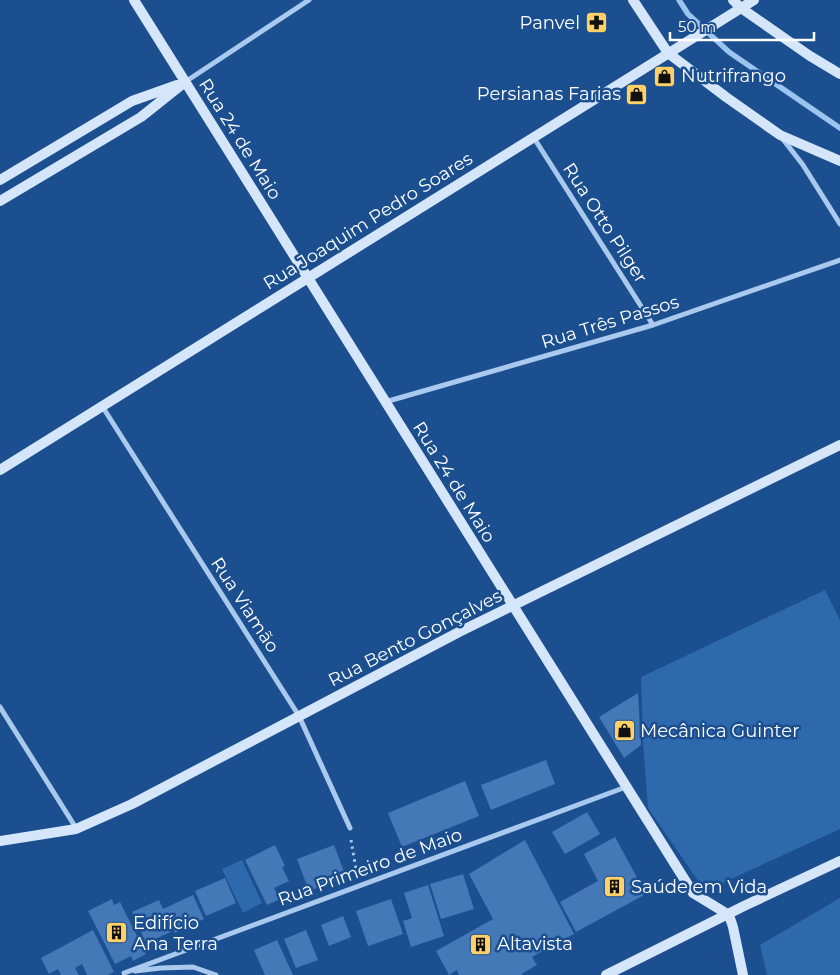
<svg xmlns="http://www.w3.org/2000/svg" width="840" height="975" font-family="Montserrat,sans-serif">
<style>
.green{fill:#2e69ad}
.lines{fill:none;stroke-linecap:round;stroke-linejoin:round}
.stream{stroke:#9cc4f0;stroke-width:5.5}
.building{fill:#4478b7}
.path{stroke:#a9c9ee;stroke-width:3;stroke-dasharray:2.5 4;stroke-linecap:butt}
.street{stroke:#a9c9ee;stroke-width:5}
.secondary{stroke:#d6e6fa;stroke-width:10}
.labels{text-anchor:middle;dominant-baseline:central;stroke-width:5;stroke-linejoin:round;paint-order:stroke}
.poi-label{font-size:18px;fill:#fff;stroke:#1b4f8f;text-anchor:start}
.street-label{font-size:18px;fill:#fff;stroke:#1b4f8f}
</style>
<rect width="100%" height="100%" fill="#1b4f8f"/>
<!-- green -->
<path class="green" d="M825,590L840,620V829L705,891L648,808L643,742L641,677Z
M242,860L262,903L243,913L222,869Z
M840,898V975H767L760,945Z"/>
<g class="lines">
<!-- stream -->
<path class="stream" d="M679,0L688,14L729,52L840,128"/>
</g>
<!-- building -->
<path class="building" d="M638,693L641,745L624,758L599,717Z
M546,760L555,784L491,810L481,785Z
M465,781L479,816L402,847L388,813Z
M587,812L600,834L565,854L552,832Z
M615,837L646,894L576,932L560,902L598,881L584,854Z
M525,840L574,934L532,957L537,965L523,973L522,975H459L457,970L449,975L436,951L493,919L469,874Z
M275,845L285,866L282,867L289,881L274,888L280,899L267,905L245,860Z
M334,845L346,877L309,891L297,859Z
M463,874L474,909L441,919L430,884Z
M225,878L236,903L206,916L195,891Z
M428,885L444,936L411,947L403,921L412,918L404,893Z
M193,895L204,919L175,933L166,913L173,931L146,943L132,912L159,900L163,909Z
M112,899L114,905L120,902L146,954L133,961L131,956L115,964L88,911Z
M391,899L403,934L368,946L356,911Z
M343,916L351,937L329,946L321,925Z
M93,930L114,972L108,975H87L82,964L75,968L79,975H61L58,969L49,974L41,958Z
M306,930L318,960L296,968L284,939Z
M277,940L293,975H265L254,950Z"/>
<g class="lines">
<!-- path -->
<path class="path" d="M351,840L357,875"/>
<!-- street -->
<path class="street" d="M185,82L309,0
M534,138L653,325
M782,138L803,165L840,224
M385,402L653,325L840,260
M102,406L299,716L350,828
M0,707L76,828
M135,971L161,968L193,967L216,975
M124,973L626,787"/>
<!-- secondary -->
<path class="secondary" d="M134,0L693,893L729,915L733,927L743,975
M633,0L668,53L726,97L780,135L840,161
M733,0L741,8L810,56L840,74
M0,180L132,101L177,85
M0,201L141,117L185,82
M0,470L754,0
M0,841L76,829L132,804L459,632L840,445
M606,975L744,906L840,861"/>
</g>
<!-- icons -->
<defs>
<symbol id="pharmacy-square" viewBox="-11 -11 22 22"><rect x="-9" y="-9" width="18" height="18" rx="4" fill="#ffd166" stroke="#1b4f8f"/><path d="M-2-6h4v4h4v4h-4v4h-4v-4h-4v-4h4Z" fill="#111"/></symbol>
<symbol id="shop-square" viewBox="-11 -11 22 22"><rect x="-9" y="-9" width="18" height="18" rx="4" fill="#ffd166" stroke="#1b4f8f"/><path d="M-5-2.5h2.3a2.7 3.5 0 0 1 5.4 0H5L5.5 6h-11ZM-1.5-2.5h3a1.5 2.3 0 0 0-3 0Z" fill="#111"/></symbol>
<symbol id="building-square" viewBox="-11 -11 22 22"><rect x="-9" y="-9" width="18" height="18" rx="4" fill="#ffd166" stroke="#1b4f8f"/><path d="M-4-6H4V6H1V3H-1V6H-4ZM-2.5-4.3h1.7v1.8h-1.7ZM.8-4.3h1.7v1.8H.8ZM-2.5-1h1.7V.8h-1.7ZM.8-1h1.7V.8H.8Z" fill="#111"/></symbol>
</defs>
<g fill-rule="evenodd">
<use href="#pharmacy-square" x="584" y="10" width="25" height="25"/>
<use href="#shop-square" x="652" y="64" width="25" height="25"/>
<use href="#shop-square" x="624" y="82" width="25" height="25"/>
<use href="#shop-square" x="612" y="718" width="25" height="25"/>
<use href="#building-square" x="602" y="874" width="25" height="25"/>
<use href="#building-square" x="104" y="920" width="25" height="25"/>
<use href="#building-square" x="468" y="932" width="25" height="25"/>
</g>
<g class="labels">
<!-- poi labels -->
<g class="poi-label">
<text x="580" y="23" text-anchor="end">Panvel</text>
<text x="681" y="76">Nutrifrango</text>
<text x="621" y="94" text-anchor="end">Persianas Farias</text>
<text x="640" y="731">Mecânica Guinter</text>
<text x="631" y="887">Saúde em Vida</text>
<text x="133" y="923">Edifício<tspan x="133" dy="21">Ana Terra</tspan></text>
<text x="497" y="944">Altavista</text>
</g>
<!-- street labels -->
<g class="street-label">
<text transform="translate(240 139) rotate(58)">Rua 24 de Maio</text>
<text transform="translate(368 221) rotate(-32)">Rua Joaquim Pedro Soares</text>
<text transform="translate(605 223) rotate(57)">Rua Otto Pilger</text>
<text transform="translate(610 322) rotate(-17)">Rua Três Passos</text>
<text transform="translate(454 482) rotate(58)">Rua 24 de Maio</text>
<text transform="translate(245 605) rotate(57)">Rua Viamão</text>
<text transform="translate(415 638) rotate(-27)">Rua Bento Gonçalves</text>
<text transform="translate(370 867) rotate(-20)">Rua Primeiro de Maio</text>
</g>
</g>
<!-- scale -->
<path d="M670 32v8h144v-8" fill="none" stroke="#ffffff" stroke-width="2.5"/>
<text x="678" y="32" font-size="15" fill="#ffffff" stroke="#1b4f8f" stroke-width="4" paint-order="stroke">50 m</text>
</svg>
